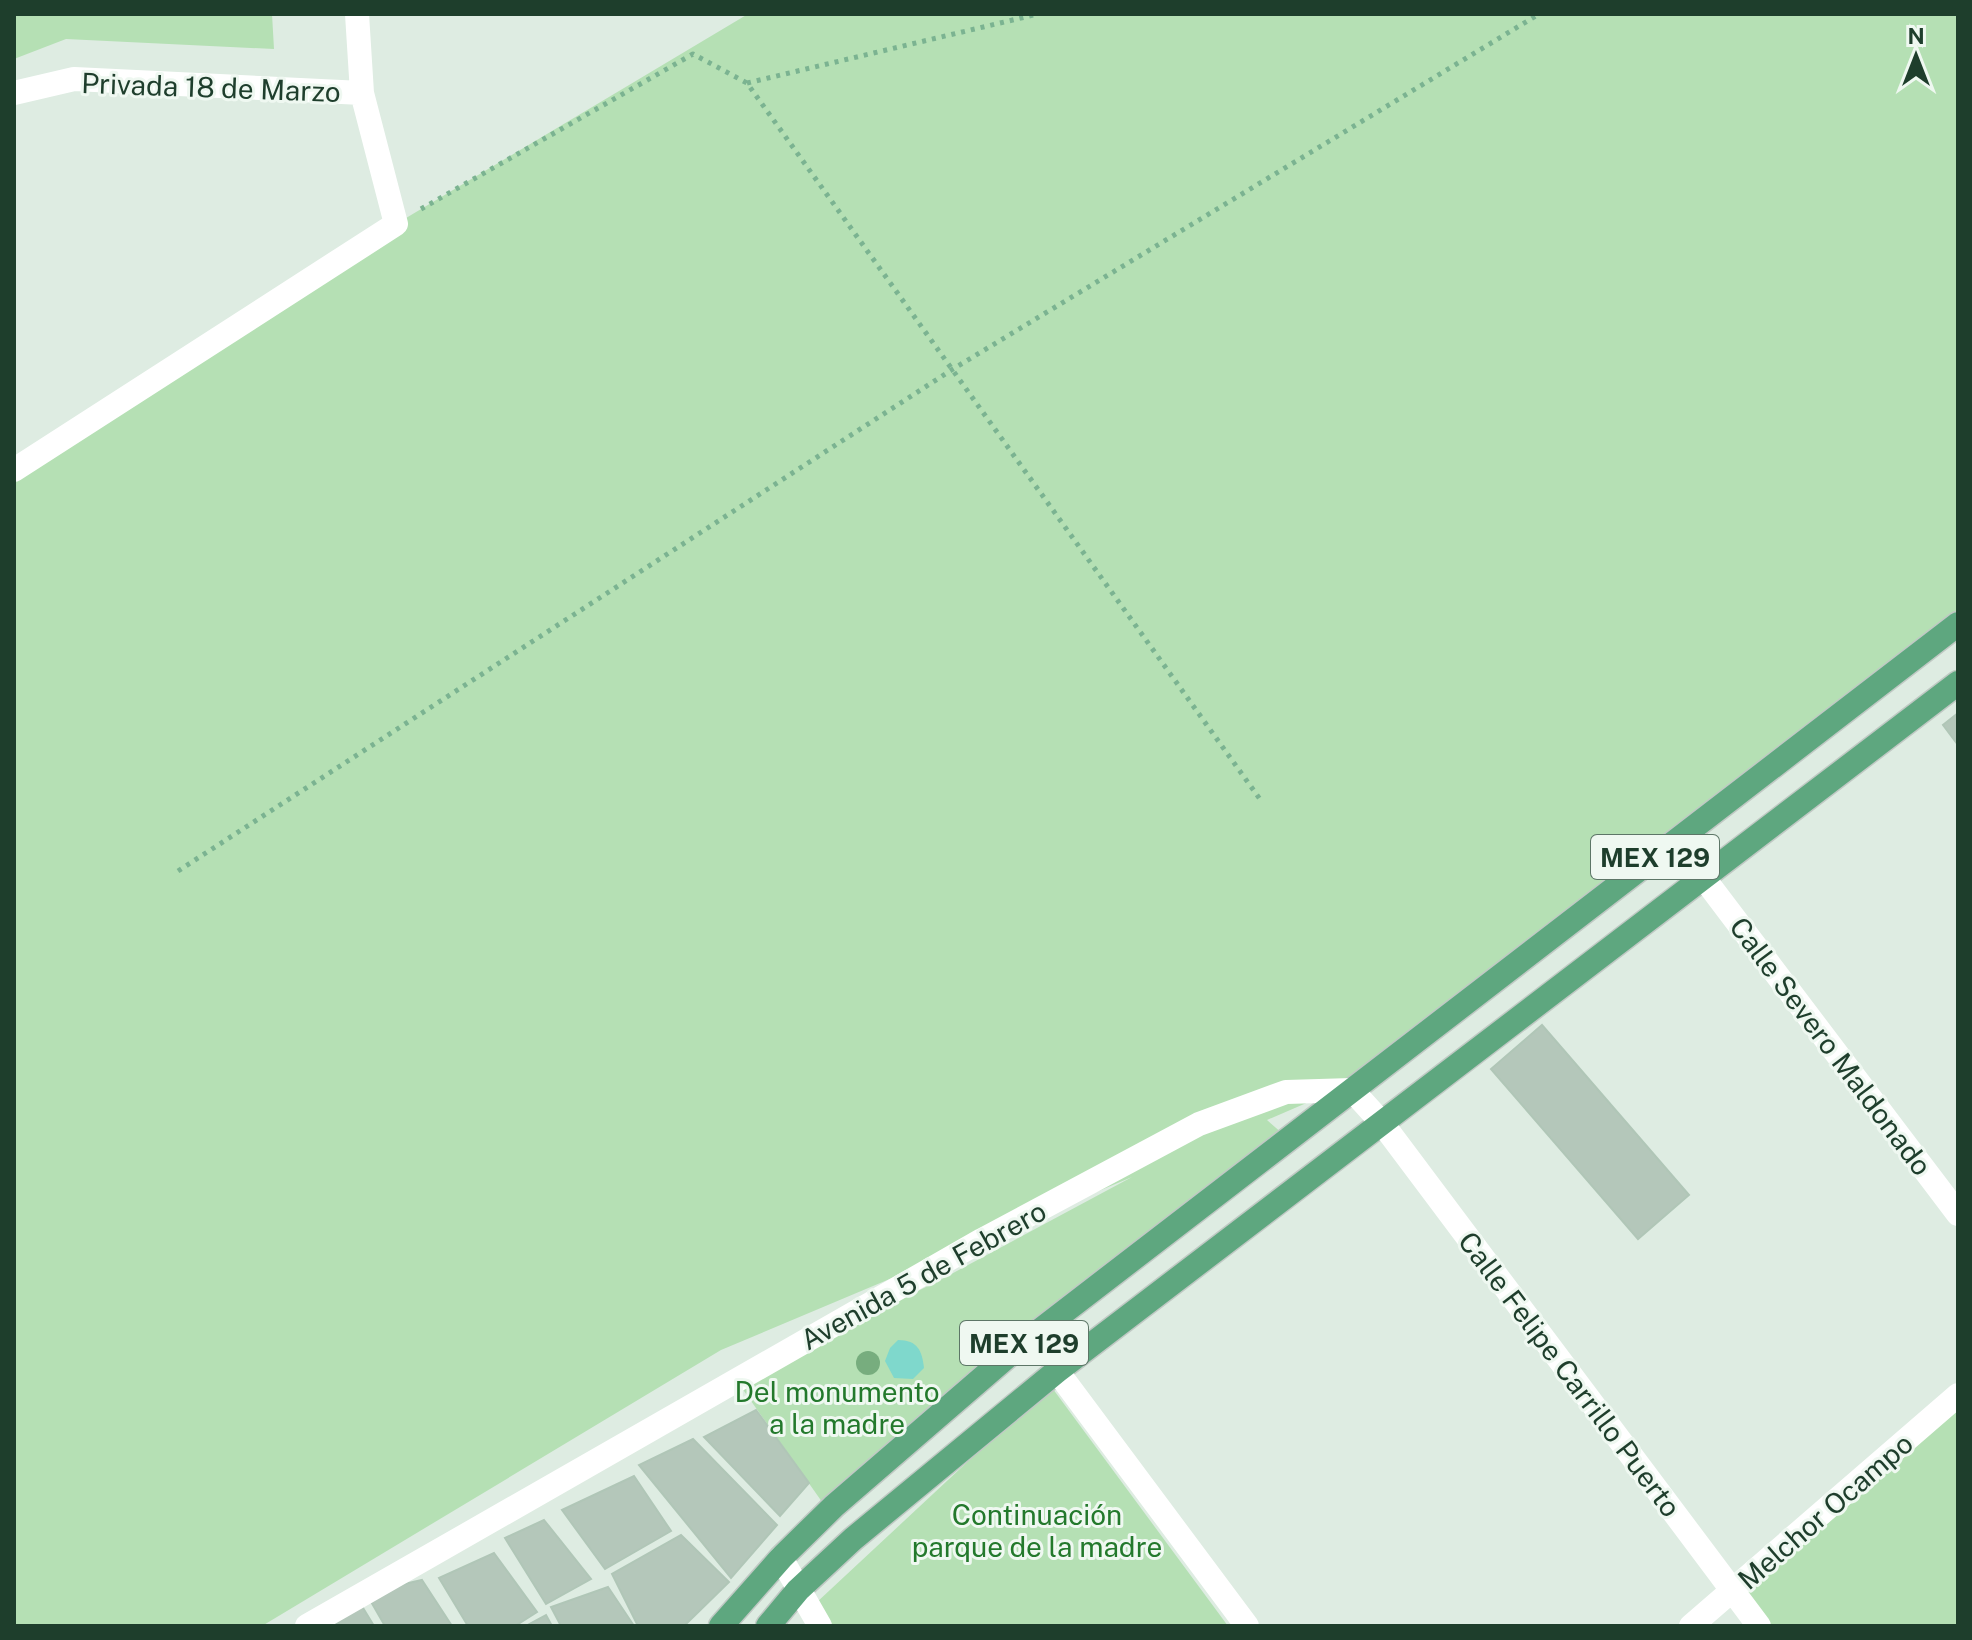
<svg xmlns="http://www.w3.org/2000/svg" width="1972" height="1640" font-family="'Public Sans',sans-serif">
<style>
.green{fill:#b5e0b4}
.water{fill:#7fd8cc}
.building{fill:#b4c7ba;stroke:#b0c6b7;stroke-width:2}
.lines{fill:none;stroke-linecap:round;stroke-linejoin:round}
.primary-casing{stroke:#c0c9c4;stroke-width:27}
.path{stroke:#7bb391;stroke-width:5;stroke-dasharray:4 6;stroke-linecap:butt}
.minor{stroke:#fff;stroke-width:24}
.primary{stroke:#5ea77f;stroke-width:24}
.tree{fill:#77ad7e}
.labels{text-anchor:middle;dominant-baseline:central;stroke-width:6;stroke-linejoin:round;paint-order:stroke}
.shield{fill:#eff8f1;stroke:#5d7667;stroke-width:2}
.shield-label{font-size:26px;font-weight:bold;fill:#1e3e2c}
.street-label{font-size:28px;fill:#1e3e2c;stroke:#eff8f1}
.park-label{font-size:28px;fill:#23792c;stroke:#eff8f1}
</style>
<rect width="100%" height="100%" fill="#deece2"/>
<!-- green -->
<path class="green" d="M14,14H272L274,49L66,39L14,59Z
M748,14H1958V615L1362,1079L1267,1120L1283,1134L827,1509L737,1381L942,1279L1132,1177L721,1350L262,1626H14V481L396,224Z
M1050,1385L1228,1626H832L816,1603Z
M1958,1386V1626H1760L1733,1592Z"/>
<!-- water -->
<path class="water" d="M898,1340C918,1340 922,1351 924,1368L913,1379L894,1378L885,1361L890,1348Z"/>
<!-- building -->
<path class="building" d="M1958,713V745L1943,725Z
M1542,1025L1689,1195L1638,1239L1491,1069Z
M756,1410L809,1483L780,1516L704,1437Z
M693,1439L777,1525L731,1578L639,1465Z
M634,1476L671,1531L605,1569L562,1510Z
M544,1520L591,1579L546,1604L505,1538Z
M681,1535L729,1582L684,1626H638L612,1574Z
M494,1553L537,1612L515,1626H468L439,1578Z
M422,1580L452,1626H385L366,1593Z
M608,1587L634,1626H561L551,1607Z
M357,1598L374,1626H308Z
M546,1615L552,1626H526Z"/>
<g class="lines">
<defs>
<path id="primary" d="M721,1626L781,1558L834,1506L1017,1348L1958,624
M768,1626L798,1590L853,1539L1057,1371L1958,683"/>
</defs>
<!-- primary casing -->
<use href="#primary" class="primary-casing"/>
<!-- path -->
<path class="path" d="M747,83L1038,14
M421,209L693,54L747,83L1262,802
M178,871L953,369L1539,14"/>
<!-- minor -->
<path class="minor" d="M14,93L74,79L362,93
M14,470L396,224L362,93L357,14
M1703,877L1958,1214
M1057,1371L1247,1626
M781,1558L820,1626
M307,1626L982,1240L1199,1124L1286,1092L1352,1090L1382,1123L1759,1626
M1691,1626L1958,1395"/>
<!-- primary -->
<use href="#primary" class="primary"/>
</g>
<!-- trees -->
<circle class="tree" cx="868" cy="1363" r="12"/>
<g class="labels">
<!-- shield labels -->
<g class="shield">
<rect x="1591" y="835" width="128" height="44" rx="6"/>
<rect x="960" y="1321" width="128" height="44" rx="6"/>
</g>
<g class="shield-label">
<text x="1655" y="857">MEX 129</text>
<text x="1024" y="1343">MEX 129</text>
</g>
<!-- street labels -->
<g class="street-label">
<text transform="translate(211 87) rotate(2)">Privada 18 de Marzo</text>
<text transform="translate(1831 1046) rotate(53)">Calle Severo Maldonado</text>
<text transform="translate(923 1275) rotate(-29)">Avenida 5 de Febrero</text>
<text transform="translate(1570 1374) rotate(53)">Calle Felipe Carrillo Puerto</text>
<text transform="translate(1825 1511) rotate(-41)">Melchor Ocampo</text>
</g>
<!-- park labels -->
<g class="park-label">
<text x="837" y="1391">Del monumento<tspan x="837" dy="32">a la madre</tspan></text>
<text x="1037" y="1514">Continuación<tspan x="1037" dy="32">parque de la madre</tspan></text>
</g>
</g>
<!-- border -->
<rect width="1972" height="1640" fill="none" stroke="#1e3e2c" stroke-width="32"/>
<!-- north arrow -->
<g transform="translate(1916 56)" stroke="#eff8f1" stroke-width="6" paint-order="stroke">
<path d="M0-6L14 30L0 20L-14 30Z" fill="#1e3e2c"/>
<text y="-12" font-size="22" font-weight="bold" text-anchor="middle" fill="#1e3e2c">N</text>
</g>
</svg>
